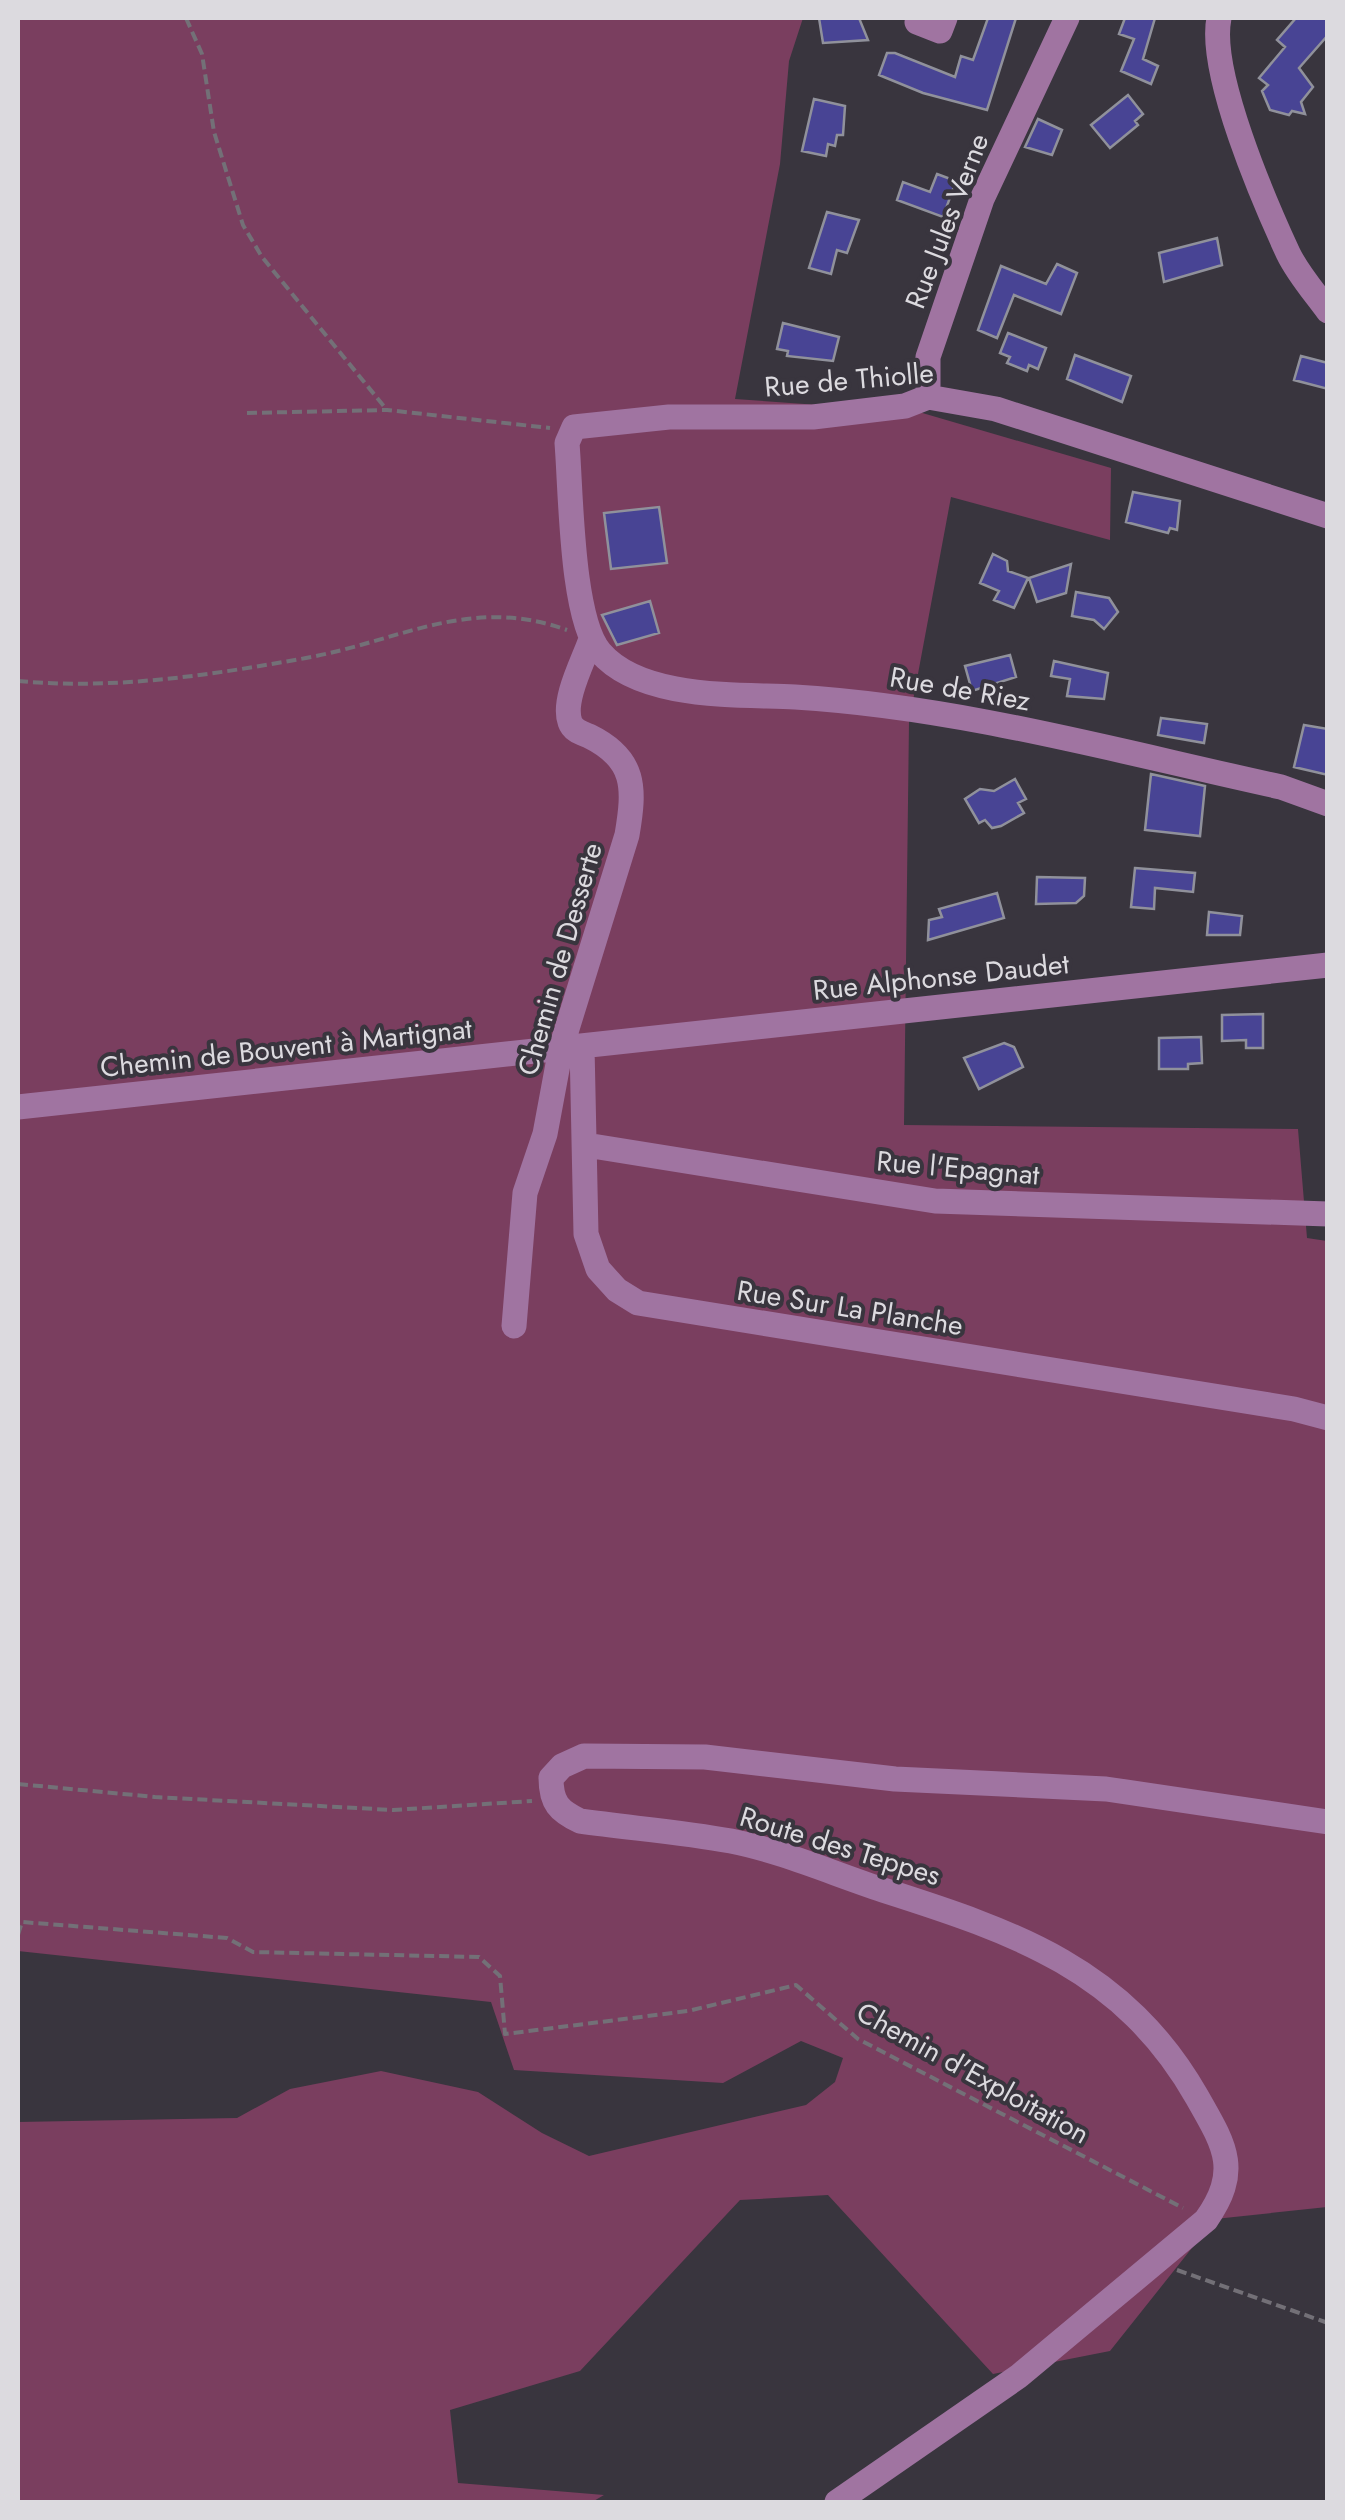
<svg xmlns="http://www.w3.org/2000/svg" width="1345" height="2520" font-family="Jost,sans-serif">
<style>
.green{fill:#7a3e5f}
.building{fill:#484494;stroke:#90919b;stroke-width:2.5}
.lines{fill:none;stroke-linecap:round;stroke-linejoin:round}
.path{stroke:#737077;stroke-width:4;stroke-dasharray:10 5;stroke-linecap:butt}
.minor{stroke:#a074a1;stroke-width:25}
.labels{text-anchor:middle;dominant-baseline:central;stroke-width:8;stroke-linejoin:round;paint-order:stroke}
.street-label{font-size:28px;fill:#dcdadf;stroke:#39353e}
</style>
<rect width="100%" height="100%" fill="#39353e"/>
<!-- green -->
<path class="green" d="M18,18H803L789,61L780,164L735,399L919,412L1111,468L1110,540L951,497L909,722L904,1125L1298,1129L1307,1238L1327,1241V2207L1215,2219L1110,2351L993,2374L828,2195L740,2200L580,2371L450,2410L458,2483L604,2495L592,2502H18V2122L237,2118L290,2089L381,2071L478,2092L542,2133L589,2156L806,2105L835,2082L843,2058L801,2041L723,2083L514,2070L491,2002L18,1951Z"/>
<!-- building -->
<path class="building" d="M819,18H859L868,40L823,43Z
M988,18H1016L987,110L923,93L879,75L887,53H895L955,77L961,56L973,60Z
M1125,18H1155L1143,59L1158,66L1151,84L1121,71L1134,39L1119,34Z
M1296,18H1328V35L1299,68L1313,87L1301,102L1305,114L1292,111L1289,115L1270,110L1262,91L1268,85L1259,78L1285,47L1277,40Z
M1128,95L1143,114L1135,121L1138,125L1110,148L1091,125Z
M814,99L845,106L843,135H837L835,146L828,144L826,156L802,151Z
M1038,119L1062,130L1052,155L1025,147Z
M937,174L956,181L943,217L897,200L903,182L930,192Z
M827,212L859,220L847,253L837,250L831,274L809,268Z
M1217,238L1222,265L1164,282L1159,253Z
M1057,264L1077,273L1061,314L1014,295L997,338L978,330L1001,266L1046,284Z
M783,323L839,337L833,361L787,356L788,351L777,349Z
M1008,333L1046,348L1038,369L1029,365L1027,371L1007,363L1010,357L1000,353Z
M1075,355L1131,376L1122,402L1067,379Z
M1301,356L1328,363V389L1294,380Z
M1133,492L1180,501L1177,530L1170,528L1168,533L1126,522Z
M659,507L667,563L611,569L604,513Z
M993,554L1007,561L1008,571L1028,578L1014,608L994,600L999,591L980,583Z
M1071,564L1066,593L1037,602L1029,578Z
M1076,592L1109,598L1118,612L1104,629L1094,620L1072,616Z
M650,601L659,633L617,645L602,615Z
M1010,655L1016,677L972,691L965,666Z
M1054,661L1108,673L1104,699L1067,696L1070,679L1051,676Z
M1161,718L1207,724L1204,743L1158,735Z
M1304,725L1328,729V775L1294,767Z
M1151,774L1205,786L1200,836L1145,830Z
M1015,779L1026,799L1018,803L1024,813L1001,826L992,828L985,820L979,823L965,799L980,789L994,791Z
M1135,868L1195,873L1193,892L1155,888L1154,909L1131,907Z
M1037,877L1085,878L1084,896L1076,903L1036,904Z
M997,893L1004,918L928,940L929,920L942,917L939,909Z
M1209,912L1242,916L1240,935H1207Z
M1263,1014V1048H1246V1040L1222,1041V1015Z
M1201,1037L1202,1063L1188,1064V1069H1159V1038Z
M1004,1043L1014,1047L1023,1067L979,1089L964,1058Z"/>
<g class="lines">
<!-- path -->
<path class="path" d="M186,18L202,54L214,132L243,225L262,257L387,410
M247,413L387,410L550,428
M18,681C115,690 211,675 306,658C400,641 470,595 567,630
M18,1784L155,1797L393,1810L532,1801
M18,1935L22,1922L227,1938L253,1952L479,1957L500,1976L505,2034L688,2011L796,1985L858,2039L1183,2208
M1177,2270L1328,2323"/>
<!-- minor -->
<path class="minor" d="M919,18L917,22L940,31L945,18
M1219,18C1208,72 1264,201 1288,253C1298,274 1315,293 1328,311
M928,397V357L982,199L1067,18
M1328,516L996,409L928,397L905,406L813,417H669L574,427L567,443C571,491 571,618 600,652C641,700 738,694 795,697C960,707 1120,752 1281,787L1328,804
M582,1046L586,1234L598,1269L617,1290L638,1303L1294,1409L1328,1418
M18,1107L1328,965
M586,1145L935,1201L1328,1214
M514,1326L525,1193L545,1134L561,1048L627,835C635,788 636,759 589,736C582,733 573,731 570,722C562,700 584,660 591,639
M837,2502L1019,2376L1206,2220C1241,2170 1225,2146 1197,2097C1124,1969 1015,1932 883,1890C834,1874 782,1851 731,1841C682,1832 630,1828 580,1821C559,1811 551,1803 551,1778L562,1766L584,1756L705,1757L895,1779L1106,1789L1328,1822"/>
</g>
<g class="labels">
<!-- street labels -->
<g class="street-label">
<text transform="translate(947 221) rotate(-69)">Rue Jules Verne</text>
<text transform="translate(849 380) rotate(-5)">Rue de Thiolle</text>
<text transform="translate(960 689) rotate(10)">Rue de Riez</text>
<text transform="translate(560 959) rotate(-74)">Chemin de Desserte</text>
<text transform="translate(941 977) rotate(-6)">Rue Alphonse Daudet</text>
<text transform="translate(286 1048) rotate(-6)">Chemin de Bouvent à Martignat</text>
<text transform="translate(958 1168) rotate(5)">Rue l'Epagnat</text>
<text transform="translate(850 1308) rotate(9)">Rue Sur La Planche</text>
<text transform="translate(840 1846) rotate(17)">Route des Teppes</text>
<text transform="translate(973 2073) rotate(29)">Chemin d'Exploitation</text>
</g>
</g>
<!-- border -->
<rect width="1345" height="2520" fill="none" stroke="#dcdadf" stroke-width="40"/>
</svg>
